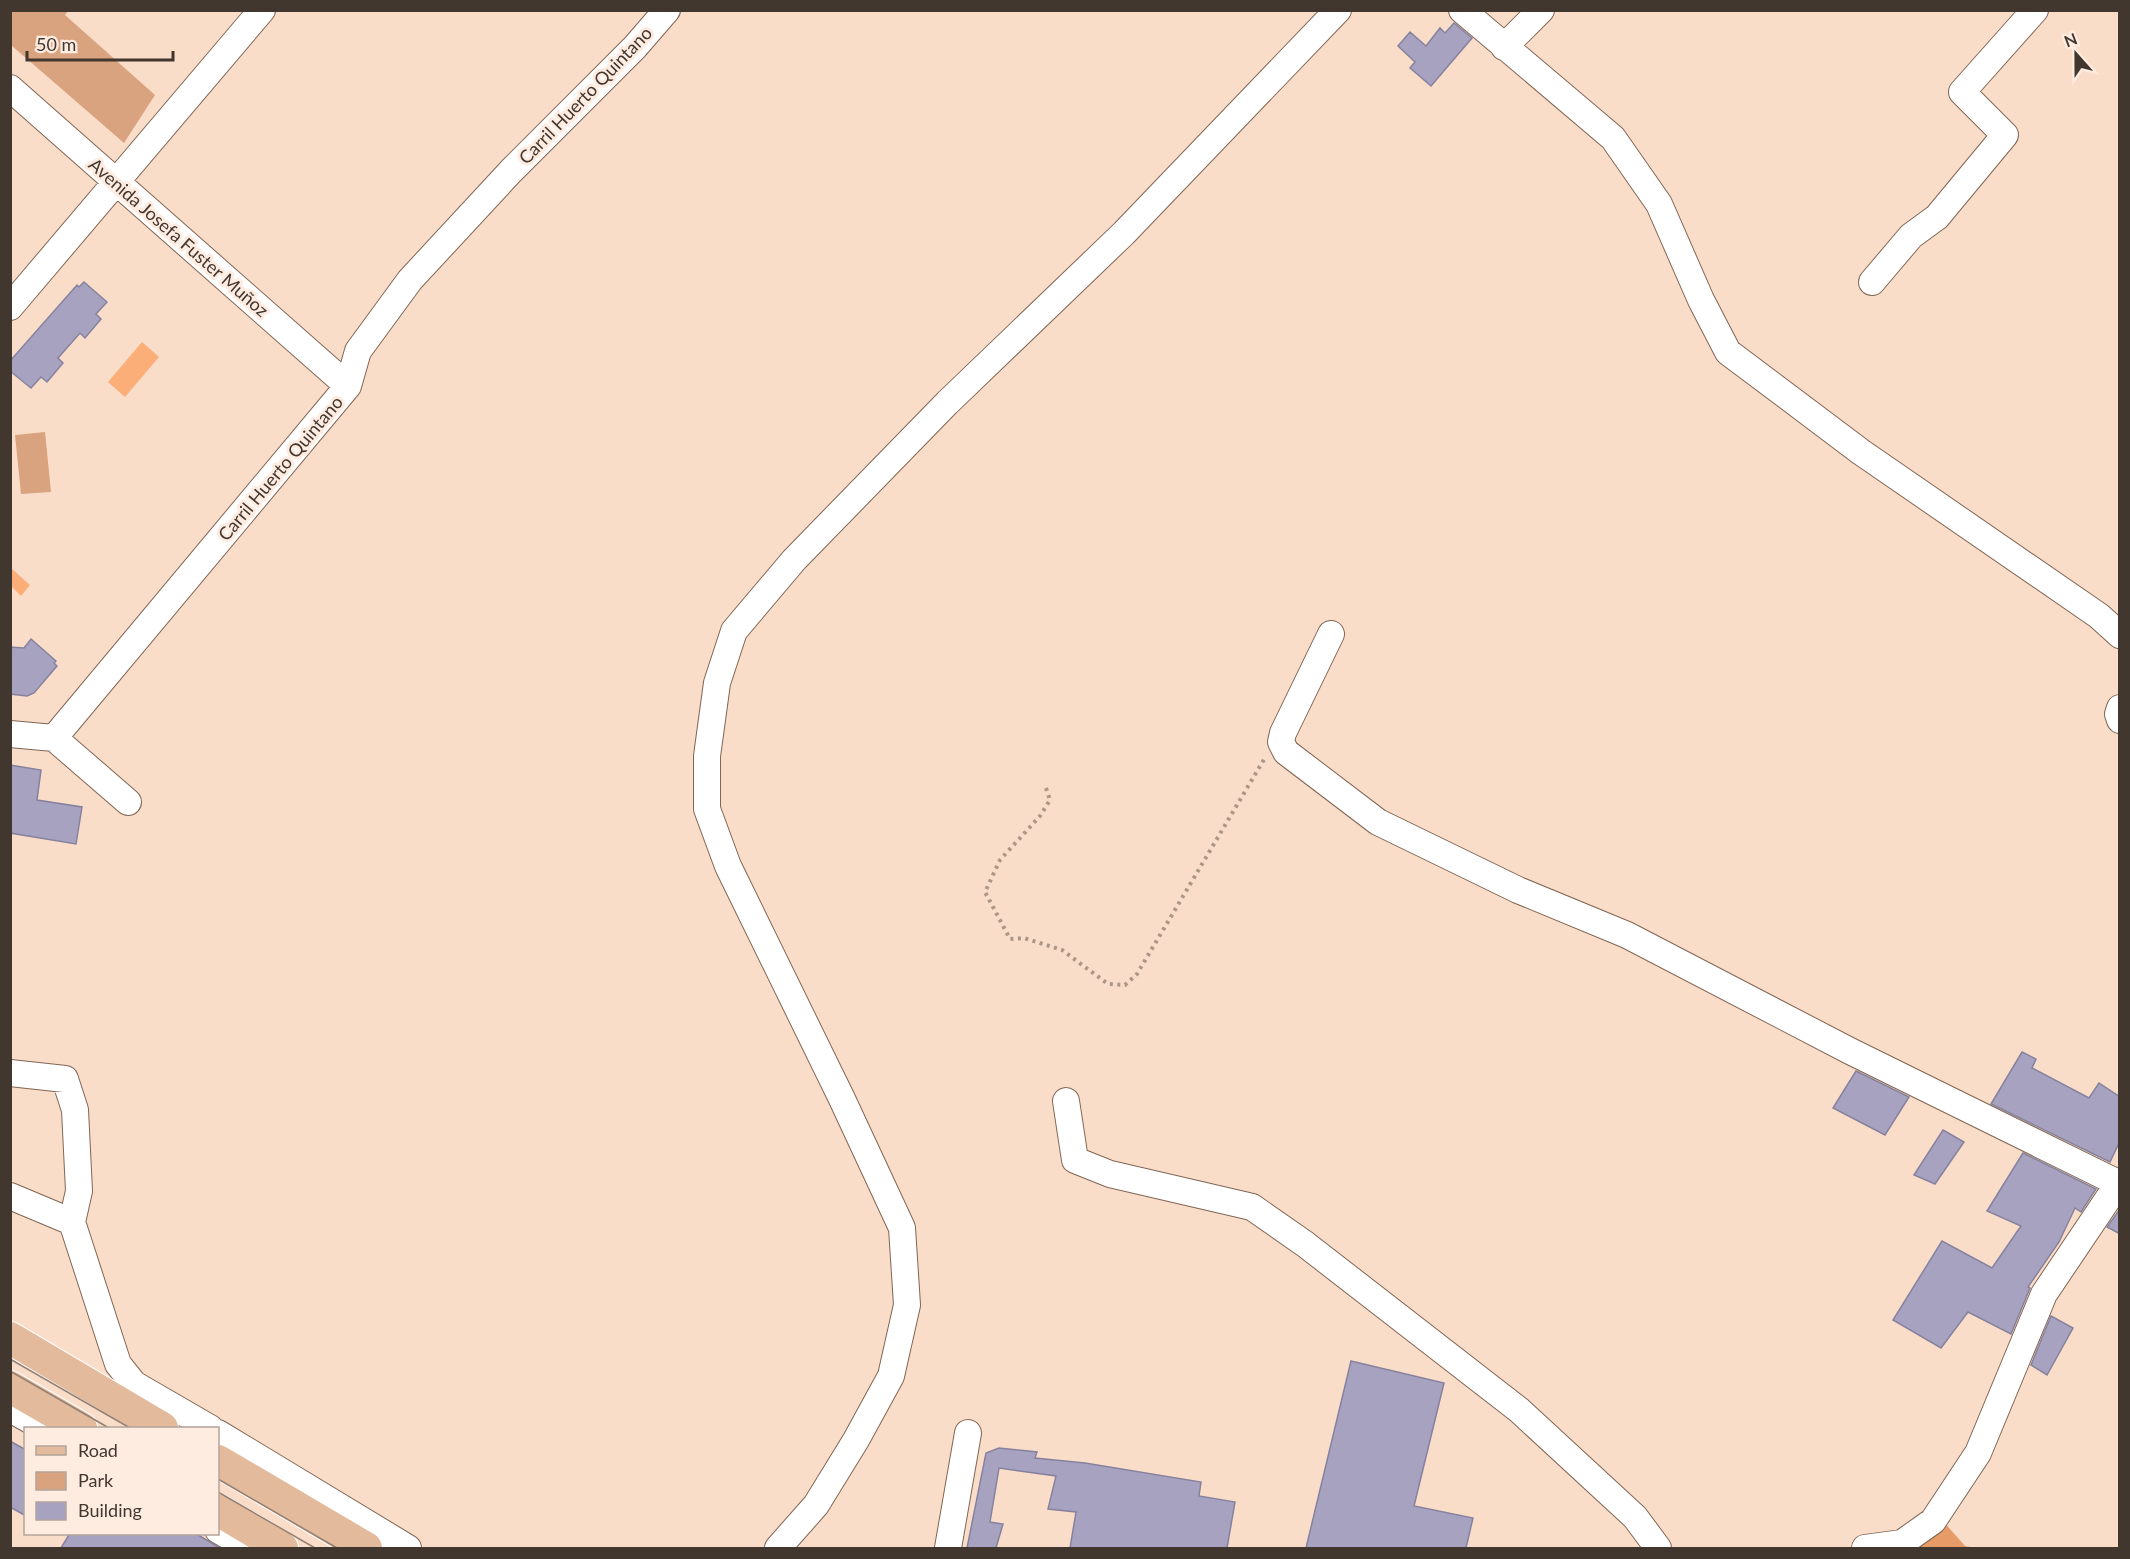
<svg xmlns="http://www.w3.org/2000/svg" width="2130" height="1559" font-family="Lato,sans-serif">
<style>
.green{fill:#d9a37f}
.forest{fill:#e79b66}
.water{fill:#fcae79}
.building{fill:#a6a2c0;stroke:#86829e;stroke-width:1.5}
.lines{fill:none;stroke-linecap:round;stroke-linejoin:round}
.minor-casing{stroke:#806655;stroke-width:28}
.major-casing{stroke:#fff;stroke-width:34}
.path{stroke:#ab9687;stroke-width:4;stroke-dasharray:3 4.5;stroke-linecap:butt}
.minor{stroke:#fff;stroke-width:26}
.major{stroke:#e4ba9d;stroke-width:32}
.tram{stroke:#938173;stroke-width:1.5}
.labels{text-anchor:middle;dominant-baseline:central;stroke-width:6;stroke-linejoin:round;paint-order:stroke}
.street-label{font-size:18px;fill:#42372f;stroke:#ffece1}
</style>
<rect width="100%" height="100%" fill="#faddc9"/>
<!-- green -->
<path class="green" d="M11,10L68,11L65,15L155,95L124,143L11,45Z
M45,432L51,492L21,494L15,435Z"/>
<!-- forest -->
<path class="forest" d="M1942,1520L1965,1546L1976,1548H1910Z"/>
<!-- water -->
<path class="water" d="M142,342L159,357L125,397L108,382Z
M11,568L30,585L21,596L11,586Z"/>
<!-- building -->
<path class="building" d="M1454,23L1472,38L1431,86L1410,68L1415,62L1398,46L1410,32L1426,46L1440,28L1445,33Z
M84,282L107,302L96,314L101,319L85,338L80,333L58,358L63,363L47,382L41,377L31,388L10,371V361L77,285L79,287Z
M31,639L56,661L54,663L57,666L34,693L27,696L10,694V647L24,648Z
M10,765L41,770L37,800L82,807L76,844L10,833Z
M2022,1052L2036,1059L2032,1068L2089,1098L2099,1083L2120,1097V1141L2110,1162L1991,1104Z
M1856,1071L1909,1097L1885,1135L1833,1108Z
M1943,1130L1964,1142L1935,1184L1914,1175Z
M2023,1153L2096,1189L2081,1212L2075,1208L2059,1242L2028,1287L2030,1288L2011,1334L1968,1312L1941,1348L1893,1320L1942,1241L1992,1268L2021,1226L1987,1211Z
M2120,1209V1234L2107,1227Z
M2051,1316L2073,1328L2047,1375L2031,1365Z
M1351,1361L1444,1383L1414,1506L1473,1518L1466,1548H1306Z
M10,1441L26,1450V1516L10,1507Z
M999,1448L1037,1452L1035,1458L1085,1463L1201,1482L1199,1496L1235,1502L1227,1548H1070L1076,1512L1048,1509L1056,1476L999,1468L990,1522L1003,1524L996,1548H967L986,1453Z
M70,1533H195L220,1548H61Z"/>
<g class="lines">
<defs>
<path id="minor" d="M1462,10L1613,138L1659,204L1701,300L1728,352L1861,452L2099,616L2120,635
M1504,47L1541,10
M10,88L348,386
M1872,282L1911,236L1937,217L2005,135L1962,92L2035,10
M10,307L262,10
M1331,634L1283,733L1281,742L1286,752L1378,822L1518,890L1627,935L1850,1051L2118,1183
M2120,708L2118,714L2120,720
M10,734L54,738L128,802
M54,738L348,386L358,351L410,280L511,171L635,47L667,10
M10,1073L65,1079L75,1110L79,1191L72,1222L118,1364L134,1384L210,1428
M1066,1101L1075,1160L1110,1174L1252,1207L1305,1244L1519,1410L1635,1517L1658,1548
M10,1196L72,1222
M10,1409L44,1428
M218,1433L408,1548
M218,1530L249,1548
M778,1548L816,1505L856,1440L891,1376L907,1305L902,1228L842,1099L728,866L707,809V756L717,683L734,631L794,560L947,403L1124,233L1338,10
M948,1548L968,1433
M1865,1548L1902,1543L1933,1521L1978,1453L2044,1294L2120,1181"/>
<path id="major" d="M10,1338L162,1428
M10,1387L81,1428
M218,1461L366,1548
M218,1510L282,1548"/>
</defs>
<!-- minor casing -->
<use href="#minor" class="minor-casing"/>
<!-- major casing -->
<use href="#major" class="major-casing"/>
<!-- path -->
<path class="path" d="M1046,788L1050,800L1040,816L1000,860L985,892L1010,939L1024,938L1062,950L1108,984L1125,985L1137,974L1266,756"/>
<!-- minor -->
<use href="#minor" class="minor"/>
<!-- major -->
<use href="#major" class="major"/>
<!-- tram -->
<path class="tram" d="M10,1359L130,1428
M10,1371L109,1428
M218,1479L337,1548
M218,1492L315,1548"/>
</g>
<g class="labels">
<!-- street labels -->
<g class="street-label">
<text transform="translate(585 95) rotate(-46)">Carril Huerto Quintano</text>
<text transform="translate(179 237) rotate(41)">Avenida Josefa Fuster Muñoz</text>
<text transform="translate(280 468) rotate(-50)">Carril Huerto Quintano</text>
</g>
</g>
<!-- border -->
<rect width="2130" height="1559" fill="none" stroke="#42372f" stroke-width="24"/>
<!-- legend -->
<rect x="24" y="1427" width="195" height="108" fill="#ffece1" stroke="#b3a49a" stroke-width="1.5"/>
<rect x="36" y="1446" width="30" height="9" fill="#e4ba9d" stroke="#b3a49a" stroke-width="1.5"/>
<text x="78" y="1457" font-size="18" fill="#42372f">Road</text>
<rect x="36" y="1472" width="30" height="18" fill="#d9a37f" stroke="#b3a49a" stroke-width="1.5"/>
<text x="78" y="1487" font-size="18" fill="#42372f">Park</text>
<rect x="36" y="1502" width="30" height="18" fill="#a6a2c0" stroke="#b3a49a" stroke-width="1.5"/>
<text x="78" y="1517" font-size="18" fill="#42372f">Building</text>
<!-- north arrow -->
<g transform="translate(2076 54) rotate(339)" stroke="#ffece1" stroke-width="4.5" paint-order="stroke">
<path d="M0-4.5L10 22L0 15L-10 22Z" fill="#42372f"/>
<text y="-9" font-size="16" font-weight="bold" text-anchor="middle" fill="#42372f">N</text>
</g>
<!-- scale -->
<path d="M27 51v9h146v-9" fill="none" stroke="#42372f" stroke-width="3"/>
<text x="36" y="51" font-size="18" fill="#42372f" stroke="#ffece1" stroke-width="4.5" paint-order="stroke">50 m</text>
</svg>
